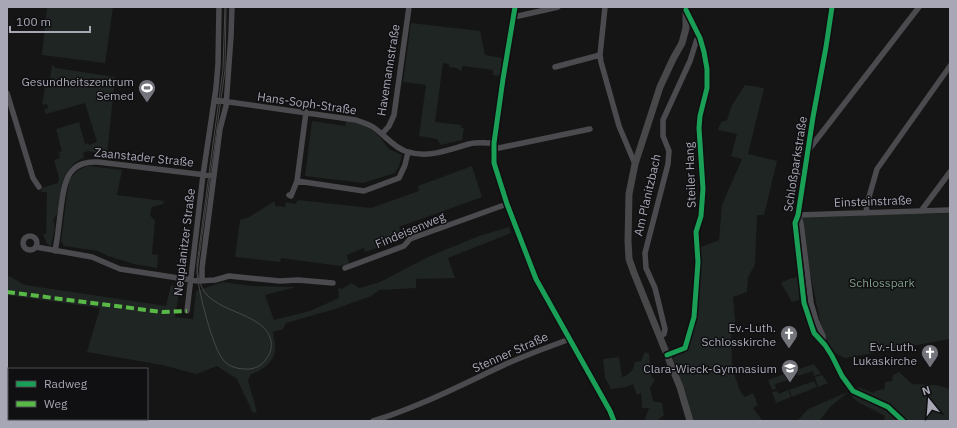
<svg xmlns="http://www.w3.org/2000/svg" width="957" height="428" font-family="'IBM Plex Sans',sans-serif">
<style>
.green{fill:#1f2522}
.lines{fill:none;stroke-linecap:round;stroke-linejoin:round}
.minor{stroke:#4b4b4f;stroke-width:5.5}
.major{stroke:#48484b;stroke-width:7}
.tram{stroke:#48484a;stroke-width:1}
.quiet{stroke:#58b947;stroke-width:4;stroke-dasharray:8 4;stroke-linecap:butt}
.cycleway-casing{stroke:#100f11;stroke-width:8}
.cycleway{stroke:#1a9f57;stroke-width:5}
.labels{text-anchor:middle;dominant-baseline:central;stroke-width:3;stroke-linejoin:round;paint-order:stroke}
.street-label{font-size:12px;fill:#a7a7b5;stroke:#100f11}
.poi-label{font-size:12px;fill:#a7a7b5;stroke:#100f11;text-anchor:end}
.park-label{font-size:12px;fill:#809e8a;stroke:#100f11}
</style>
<rect width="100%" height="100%" fill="#151515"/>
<!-- green -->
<path class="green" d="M47,7H113L105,63L42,55Z
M411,23L480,31L485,55L502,58L500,76L493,75V70L463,66L461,71L456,68L449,67V64L443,63L435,122L461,125V128H464L462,140L441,145L437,139L419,136L426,85L403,82Z
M52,65L56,68L115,77L107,155L88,151L83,153L84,158C78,160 75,162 71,167C55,183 65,206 53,220L55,227L51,247L47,244L43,234H46L47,192H41L42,188L58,183L59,177L54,160L60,158L59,152L62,151L56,129L79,122L85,144L88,143L89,145L97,142L85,103L46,114L44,110L48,108L47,104L43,105L42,100H43L46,78L50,79Z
M745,85L764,88L748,154L777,161L764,215H757L755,264L748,278L747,292L733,297L736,331L731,332L732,367L740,391L745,397L753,393L758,405L753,408L762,420L770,421H693L686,394L672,355L686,351L694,318L701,262V247L719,240L722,205L742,159L731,156L737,134L718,130L721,122L727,120L732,105Z
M346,120L363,124L371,129L379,136L389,149L402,155L399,166L395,173L363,183L305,176L312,121L345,126Z
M89,166L122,170L117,195L164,201L163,204L152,207L150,215L155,221L152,254L158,255L157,268L134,264L108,256L98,251L64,246L61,241L69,180C75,172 80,168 89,166Z
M472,166L482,197L399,227L403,239L365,252L364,248L347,255L349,264L340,266L281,258L280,262L235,257L240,220L249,217L273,202H275V206L285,207L286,202L295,204L298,200L371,208L419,191L418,186Z
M950,213V339L845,358L835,353L825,338L819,316L807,258L802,217Z
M509,227L511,233L448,258L455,278L416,279V288L379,290L371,296L335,309L286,323L283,329L273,332C273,336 275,340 275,344C277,360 264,370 251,374L248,380L257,412L253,413L237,379L217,366L196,374L162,365L87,352L100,308L7,295V277L9,276L25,285L166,306L171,285L180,287L175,317L193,319L196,291L223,282L252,286L296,287L265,295L274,320L310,311L339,298L338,288L342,289L351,283L360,288L380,282L430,256L479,236Z
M799,277L802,299L792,302L782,285V282L792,278Z
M645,352L649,354L651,376L655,380L650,388L653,401L662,403L664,415L657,421H644L649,408H642L641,393L637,395L633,384L626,387L611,389L605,378L603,359L619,357L622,377C630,375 634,369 635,362L641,361Z
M814,364L821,374L814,376L813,371L798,376L796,370Z
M790,372L792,379L775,384L776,389L772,390L768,380Z
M899,372L912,384L936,385L950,389V421H884L885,416L858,402L852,397L858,387L874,393L875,391L885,389V382L892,381L893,375Z
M822,375L828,383L818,387L815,377Z
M814,381L817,387L792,397L789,390Z
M788,390L791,397L776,403L772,392L777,391L779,394Z
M848,392L831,406L819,421H794H797L808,409Z"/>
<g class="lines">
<!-- minor -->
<path class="minor" d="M515,7L503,79L494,143V163L507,204L536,279L610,411L614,421
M605,7L600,55L601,62L619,126L635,164
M832,7L826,47L813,117L798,215L795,223L804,303L814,333L825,345L832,356L842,376L853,391L888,407L903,421
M514,17L558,7
M555,67L600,55
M7,93L33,178L39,187
M215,100L356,120C362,122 368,124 373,127C385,135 392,146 405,151C428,159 447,150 469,144C477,142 486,143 494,143
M382,134L389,126L394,115L409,7
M810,148L919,7
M494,149L590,129
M297,181L364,191L399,178L405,165L408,152
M289,195L291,196L297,181L306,112
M921,211L950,172
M866,213L867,204L877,169L950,66
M798,215L950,210
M798,215L801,223L811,303L816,320L823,336V343
M23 243a7 7 0 1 1 14 0a7 7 0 1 1-14 0Z
M36,247L92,257L120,269L198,281L215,280L229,276L280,281L298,280L333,283
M55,251C58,236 59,222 61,208C64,183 67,160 98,162L214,176
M345,268L404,246L410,239L507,204
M202,280V268L220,129L226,106L231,36L232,7
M187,311L203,175L216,88L218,64L219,7
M660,336L664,334L665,329L655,288L646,268L645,253L668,164L669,151L663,136V120L690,61L697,39L700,38
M667,355L685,348L694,317L698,262L696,232L701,216L703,189L699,128L700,116L707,88V69L704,52L700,38L686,10
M373,421C419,407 461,385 504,365C526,355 548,347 570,339"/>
<!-- major -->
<path class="major" d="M686,7V28L682,43L673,59L660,87L635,164L629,194L628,241L629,259L634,273L680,387L690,421"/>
<!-- tram -->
<path class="tram" d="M225,7L223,69L197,264C197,275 200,287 207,295C221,309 242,312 258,323C271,331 276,347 266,359C262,366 253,370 245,369C239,369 230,367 225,362C213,351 198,290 197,272L225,70L226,7"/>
<!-- quiet -->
<path class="quiet" d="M7,292L162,312L187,311"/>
<defs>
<path id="cycleway" d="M515,7L503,79L494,143V163L507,204L536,279L610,411L614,421
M832,7L826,47L813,117L798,215L795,223L804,303L814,333L825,345L832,356L842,376L853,391L888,407L903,421
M667,355L685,348L694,317L698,262L696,232L701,216L703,189L699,128L700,116L707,88V69L704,52L700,38L686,10"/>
</defs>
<!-- cycleway casing -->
<use href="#cycleway" class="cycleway-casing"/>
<!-- cycleway -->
<use href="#cycleway" class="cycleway"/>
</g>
<!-- icons -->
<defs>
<symbol id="stadium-pin" viewBox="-11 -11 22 30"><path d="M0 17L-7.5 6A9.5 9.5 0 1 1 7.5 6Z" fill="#74747d" stroke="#100f11"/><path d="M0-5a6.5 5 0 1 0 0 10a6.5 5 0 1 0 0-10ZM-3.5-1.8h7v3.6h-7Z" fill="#fff"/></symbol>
<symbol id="church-pin" viewBox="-11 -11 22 30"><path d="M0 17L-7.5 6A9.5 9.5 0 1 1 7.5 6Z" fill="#74747d" stroke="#100f11"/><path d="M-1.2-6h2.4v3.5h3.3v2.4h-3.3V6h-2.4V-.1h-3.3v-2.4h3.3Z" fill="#fff"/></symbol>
<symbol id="school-pin" viewBox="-11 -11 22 30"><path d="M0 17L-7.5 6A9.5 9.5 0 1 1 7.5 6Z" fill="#74747d" stroke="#100f11"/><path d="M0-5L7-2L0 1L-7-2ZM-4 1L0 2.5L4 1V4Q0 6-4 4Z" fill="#fff"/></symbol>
</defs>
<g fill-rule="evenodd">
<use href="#stadium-pin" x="137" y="78" width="20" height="27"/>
<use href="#church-pin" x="779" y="324" width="20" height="27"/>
<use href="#church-pin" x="920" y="343" width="20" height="27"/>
<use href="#school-pin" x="780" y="358" width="20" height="27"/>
</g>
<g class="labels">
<!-- street labels -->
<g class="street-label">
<text transform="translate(388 70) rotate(-81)">Havemannstraße</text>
<text transform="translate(307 103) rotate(8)">Hans-Soph-Straße</text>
<text transform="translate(144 157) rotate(6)">Zaanstader Straße</text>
<text transform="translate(795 164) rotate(-81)">Schloßparkstraße</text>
<text transform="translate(690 175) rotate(-92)">Steiler Hang</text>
<text transform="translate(647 195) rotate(-77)">Am Planitzbach</text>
<text transform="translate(873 201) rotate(-2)">Einsteinstraße</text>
<text transform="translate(410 230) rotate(-23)">Findeisenweg</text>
<text transform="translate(184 242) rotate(-83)">Neuplanitzer Straße</text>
<text transform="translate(510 352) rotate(-24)">Stenner Straße</text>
</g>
<!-- poi labels -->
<g class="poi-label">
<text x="134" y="81">Gesundheitszentrum<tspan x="134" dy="14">Semed</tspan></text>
<text x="776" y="327">Ev.-Luth.<tspan x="776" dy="14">Schlosskirche</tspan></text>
<text x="917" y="346">Ev.-Luth.<tspan x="917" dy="14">Lukaskirche</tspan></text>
<text x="777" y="368">Clara-Wieck-Gymnasium</text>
</g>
<!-- park labels -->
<g class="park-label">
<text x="882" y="282">Schlosspark</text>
</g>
</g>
<!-- border -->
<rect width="957" height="428" fill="none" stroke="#a7a7b5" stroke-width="16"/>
<!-- legend -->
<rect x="8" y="368" width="140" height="52" fill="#100f11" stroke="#4c4c53"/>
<rect x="16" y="381" width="20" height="6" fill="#1a9f57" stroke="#4c4c53"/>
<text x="44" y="388" font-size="12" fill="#a7a7b5">Radweg</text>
<rect x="16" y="401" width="20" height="6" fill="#58b947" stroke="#4c4c53"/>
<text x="44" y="408" font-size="12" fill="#a7a7b5">Weg</text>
<!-- north arrow -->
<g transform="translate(929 400) rotate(343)" stroke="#100f11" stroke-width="3" paint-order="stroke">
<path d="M0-3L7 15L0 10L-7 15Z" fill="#a7a7b5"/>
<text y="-6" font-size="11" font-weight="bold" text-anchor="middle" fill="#a7a7b5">N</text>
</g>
<!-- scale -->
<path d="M10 26v6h80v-6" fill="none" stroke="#a7a7b5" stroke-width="2"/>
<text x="16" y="26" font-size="12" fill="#a7a7b5" stroke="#100f11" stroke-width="3" paint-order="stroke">100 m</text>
</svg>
